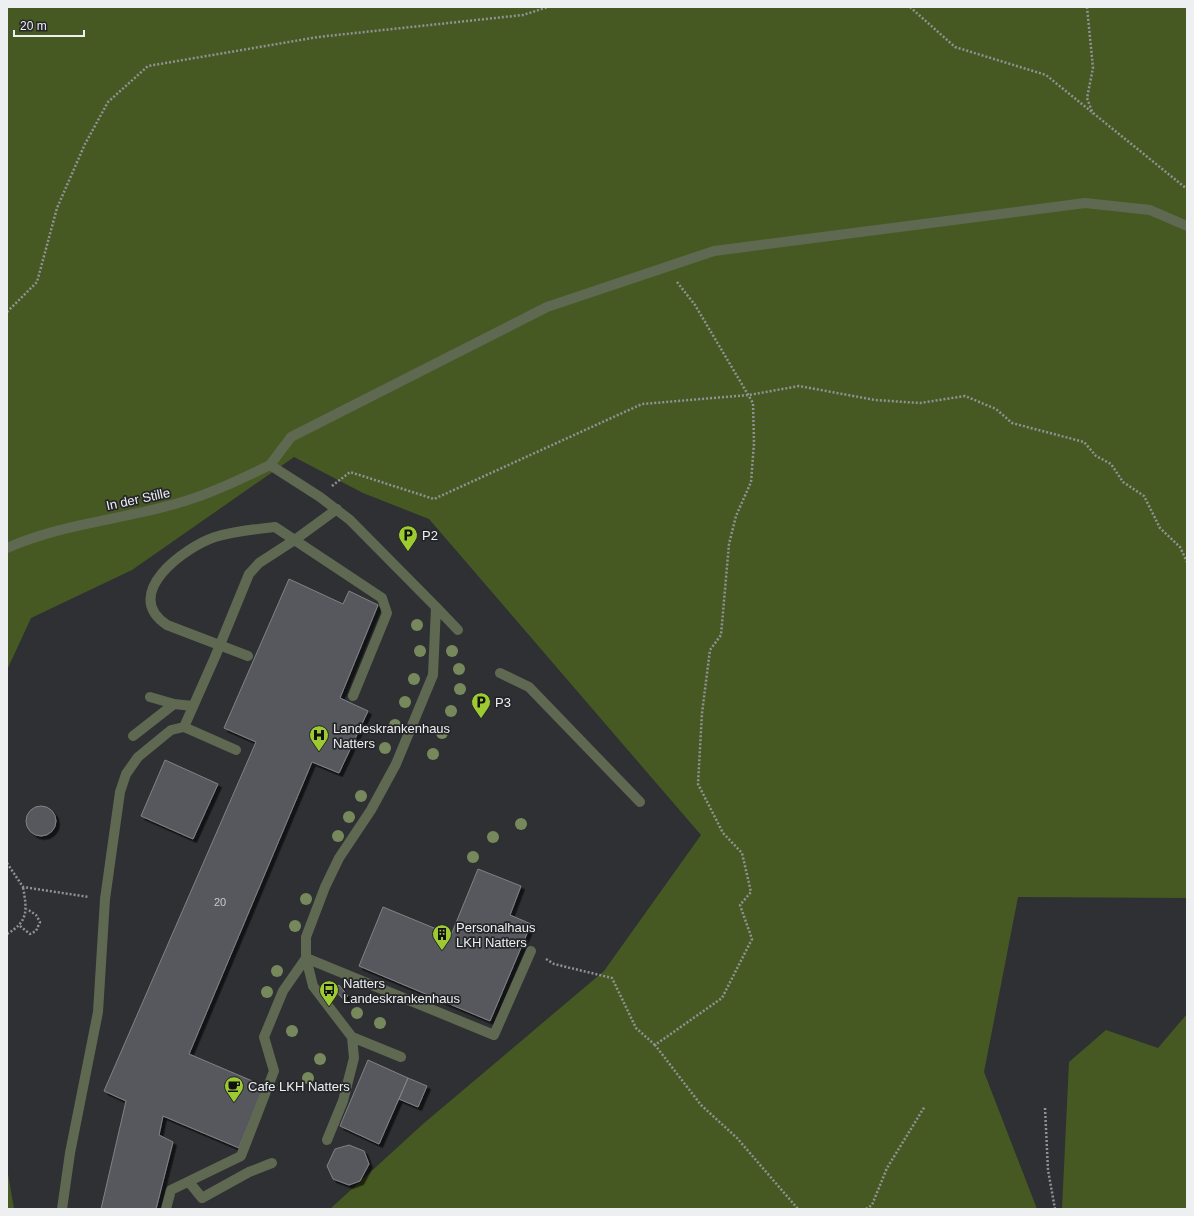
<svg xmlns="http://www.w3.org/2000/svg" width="1194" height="1216" font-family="Arial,sans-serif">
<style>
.green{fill:#475923}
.building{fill:#57595d;stroke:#818286;filter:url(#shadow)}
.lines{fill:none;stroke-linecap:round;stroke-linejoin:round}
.path{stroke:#909294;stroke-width:2.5;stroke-dasharray:2 2;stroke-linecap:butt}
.minor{stroke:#5f6951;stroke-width:10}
.tree{fill:#77895c}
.labels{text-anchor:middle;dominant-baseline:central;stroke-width:3.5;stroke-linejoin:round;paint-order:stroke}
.number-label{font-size:11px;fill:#c8cacc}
.street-label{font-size:13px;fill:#eeeff1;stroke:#252629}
.poi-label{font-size:13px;fill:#eeeff1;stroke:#252629;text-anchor:start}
</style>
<defs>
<filter id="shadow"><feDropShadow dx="3.5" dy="3.5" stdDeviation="0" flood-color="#0009"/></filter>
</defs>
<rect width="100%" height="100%" fill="#2e3033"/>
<!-- green -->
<path class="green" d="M7,7H1187V898L1018,897L984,1072L1037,1209H330L423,1124L604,971L701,835L429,519L363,493L294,457L132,570L31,618L7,670Z
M1187,1014V1209H1062L1069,1062L1106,1030L1158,1048Z
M7,1168L14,1209H7Z"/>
<!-- building -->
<path class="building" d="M289,579L343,604L349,591L378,605L340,698L368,711L339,773L312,762L189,1054L264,1086L239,1148L163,1116L159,1135L173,1142L156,1209H101L126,1101L104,1091L256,742L224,728Z
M165,760L218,784L193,839L141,816Z
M26 821a15 15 0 1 1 30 0a15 15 0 1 1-30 0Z
M478,869L521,886L510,915L531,924L490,1021L359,966L383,907L451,935Z
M339,985L348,996L343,999L334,989Z
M368,1060L408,1078L379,1144L340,1126Z
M408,1078L427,1086L418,1107L399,1099Z
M349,1145L364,1151L369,1164L360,1181L349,1185L333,1179L327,1166L335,1149Z"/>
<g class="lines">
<!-- path -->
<path class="path" d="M910,7L955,47L1046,75L1187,189
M1087,7L1093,68L1087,98L1093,114
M677,282L695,305L753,403L754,443L751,482L736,516L729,544L721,635L710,650L702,713L698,784L723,833L742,853L751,892L740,905L752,939L722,998L655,1045L701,1105L737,1138L798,1209
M7,312L37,282L57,208L85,144L108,102L148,66L318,37L523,15L548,7
M332,486L350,472L434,499L642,404L749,395L799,386L875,400L920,403L965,396L996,409L1012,423L1084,442L1096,456L1111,464L1123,482L1144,496L1160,528L1180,547L1187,562
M7,863L23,887L89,897
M20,926L30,934L36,931L40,922L36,915L27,909
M7,934C29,921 27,910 23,887
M546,959L554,964L612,978L636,1028L655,1045
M1045,1108L1048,1170L1055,1209
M866,1209L872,1205L887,1168L925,1106"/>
<!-- minor -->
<path class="minor" d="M270,465L291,437L547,307L714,251L1085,203L1150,210L1187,226
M270,465L320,497L350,520L436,607L433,675L396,764L371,810L339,858L325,887L306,937V958L313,986L329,1007L352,1037L401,1057
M7,548C61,524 119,520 175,504C208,495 239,480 270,465
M436,607L458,630
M248,656L167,625C120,594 185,547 215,537C235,531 255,529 275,527L382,598L387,613L353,696
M500,673L529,687L640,802
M150,697L174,704L193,706
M184,727L236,750
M133,736L174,704
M327,1140L343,1101L354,1058L352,1037
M189,1182L202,1198L249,1172L272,1163
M62,1209L70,1153L98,1012L105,899L120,792L126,774L138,757L171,730L184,727L215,657L249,574L259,563L296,539L337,509
M166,1209L171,1190L241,1156L274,1071L264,1037L283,991L306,958L494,1035L531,951"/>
</g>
<!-- trees -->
<g class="tree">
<circle cx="417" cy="625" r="6"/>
<circle cx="420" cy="651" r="6"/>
<circle cx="452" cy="651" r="6"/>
<circle cx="459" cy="669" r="6"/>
<circle cx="414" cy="679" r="6"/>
<circle cx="460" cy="689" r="6"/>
<circle cx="405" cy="702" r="6"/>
<circle cx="451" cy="711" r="6"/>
<circle cx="395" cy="725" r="6"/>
<circle cx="442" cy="733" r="6"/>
<circle cx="385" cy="748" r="6"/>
<circle cx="433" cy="754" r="6"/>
<circle cx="361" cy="796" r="6"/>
<circle cx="349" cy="817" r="6"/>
<circle cx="521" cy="824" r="6"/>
<circle cx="338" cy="836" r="6"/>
<circle cx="493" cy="837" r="6"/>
<circle cx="473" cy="857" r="6"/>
<circle cx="306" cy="899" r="6"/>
<circle cx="295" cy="926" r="6"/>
<circle cx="277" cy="971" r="6"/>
<circle cx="267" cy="992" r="6"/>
<circle cx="357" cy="1013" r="6"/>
<circle cx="380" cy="1023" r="6"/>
<circle cx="292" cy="1031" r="6"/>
<circle cx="320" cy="1059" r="6"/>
<circle cx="308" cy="1078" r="6"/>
</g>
<!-- icons -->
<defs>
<symbol id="parking-pin" viewBox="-11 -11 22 30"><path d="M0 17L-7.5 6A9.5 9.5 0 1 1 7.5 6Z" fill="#9dca30" stroke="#252629"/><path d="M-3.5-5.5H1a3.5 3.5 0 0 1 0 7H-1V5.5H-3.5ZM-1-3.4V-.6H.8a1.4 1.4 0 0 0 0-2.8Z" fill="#111"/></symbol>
<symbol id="hospital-pin" viewBox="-11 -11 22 30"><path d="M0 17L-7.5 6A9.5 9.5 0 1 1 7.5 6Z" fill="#9dca30" stroke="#252629"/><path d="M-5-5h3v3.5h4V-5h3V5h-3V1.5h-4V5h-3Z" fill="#111"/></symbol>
<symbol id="building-pin" viewBox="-11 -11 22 30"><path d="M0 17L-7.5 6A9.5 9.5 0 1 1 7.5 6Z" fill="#9dca30" stroke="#252629"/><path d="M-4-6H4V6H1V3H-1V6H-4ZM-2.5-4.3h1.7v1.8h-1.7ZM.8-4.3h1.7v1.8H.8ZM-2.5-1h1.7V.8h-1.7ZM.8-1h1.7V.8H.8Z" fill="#111"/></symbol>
<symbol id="bus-pin" viewBox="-11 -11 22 30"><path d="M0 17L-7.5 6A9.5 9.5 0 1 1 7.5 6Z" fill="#9dca30" stroke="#252629"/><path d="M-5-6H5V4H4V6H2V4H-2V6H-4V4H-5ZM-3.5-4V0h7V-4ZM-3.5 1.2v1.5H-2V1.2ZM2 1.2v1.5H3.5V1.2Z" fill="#111"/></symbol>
<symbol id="cafe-pin" viewBox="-11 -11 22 30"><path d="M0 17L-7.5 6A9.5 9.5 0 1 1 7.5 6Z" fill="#9dca30" stroke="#252629"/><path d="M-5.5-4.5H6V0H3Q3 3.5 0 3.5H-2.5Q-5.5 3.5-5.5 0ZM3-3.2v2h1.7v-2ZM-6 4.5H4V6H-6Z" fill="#111"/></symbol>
</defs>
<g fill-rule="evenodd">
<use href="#parking-pin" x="397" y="524" width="22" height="30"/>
<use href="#parking-pin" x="470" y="691" width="22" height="30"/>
<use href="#hospital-pin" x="308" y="724" width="22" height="30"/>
<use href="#building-pin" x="431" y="923" width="22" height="30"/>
<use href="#bus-pin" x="318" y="979" width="22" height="30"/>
<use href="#cafe-pin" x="223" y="1075" width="22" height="30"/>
</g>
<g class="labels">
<!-- number labels -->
<g class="number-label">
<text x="220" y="902">20</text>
</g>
<!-- street labels -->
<g class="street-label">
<text transform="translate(138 499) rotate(-12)">In der Stille</text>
</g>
<!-- poi labels -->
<g class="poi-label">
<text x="422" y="535">P2</text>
<text x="495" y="702">P3</text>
<text x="333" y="728">Landeskrankenhaus<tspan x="333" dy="15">Natters</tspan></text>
<text x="456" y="927">Personalhaus<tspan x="456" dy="15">LKH Natters</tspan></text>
<text x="343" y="983">Natters<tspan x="343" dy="15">Landeskrankenhaus</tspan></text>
<text x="248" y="1086">Cafe LKH Natters</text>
</g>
</g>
<!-- border -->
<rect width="1194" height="1216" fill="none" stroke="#eeeff1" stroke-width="16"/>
<!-- scale -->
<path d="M14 30v6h70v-6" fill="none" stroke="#eeeff1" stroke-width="2"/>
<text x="20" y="30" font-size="12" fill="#eeeff1" stroke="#252629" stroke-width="3" paint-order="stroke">20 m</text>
</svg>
